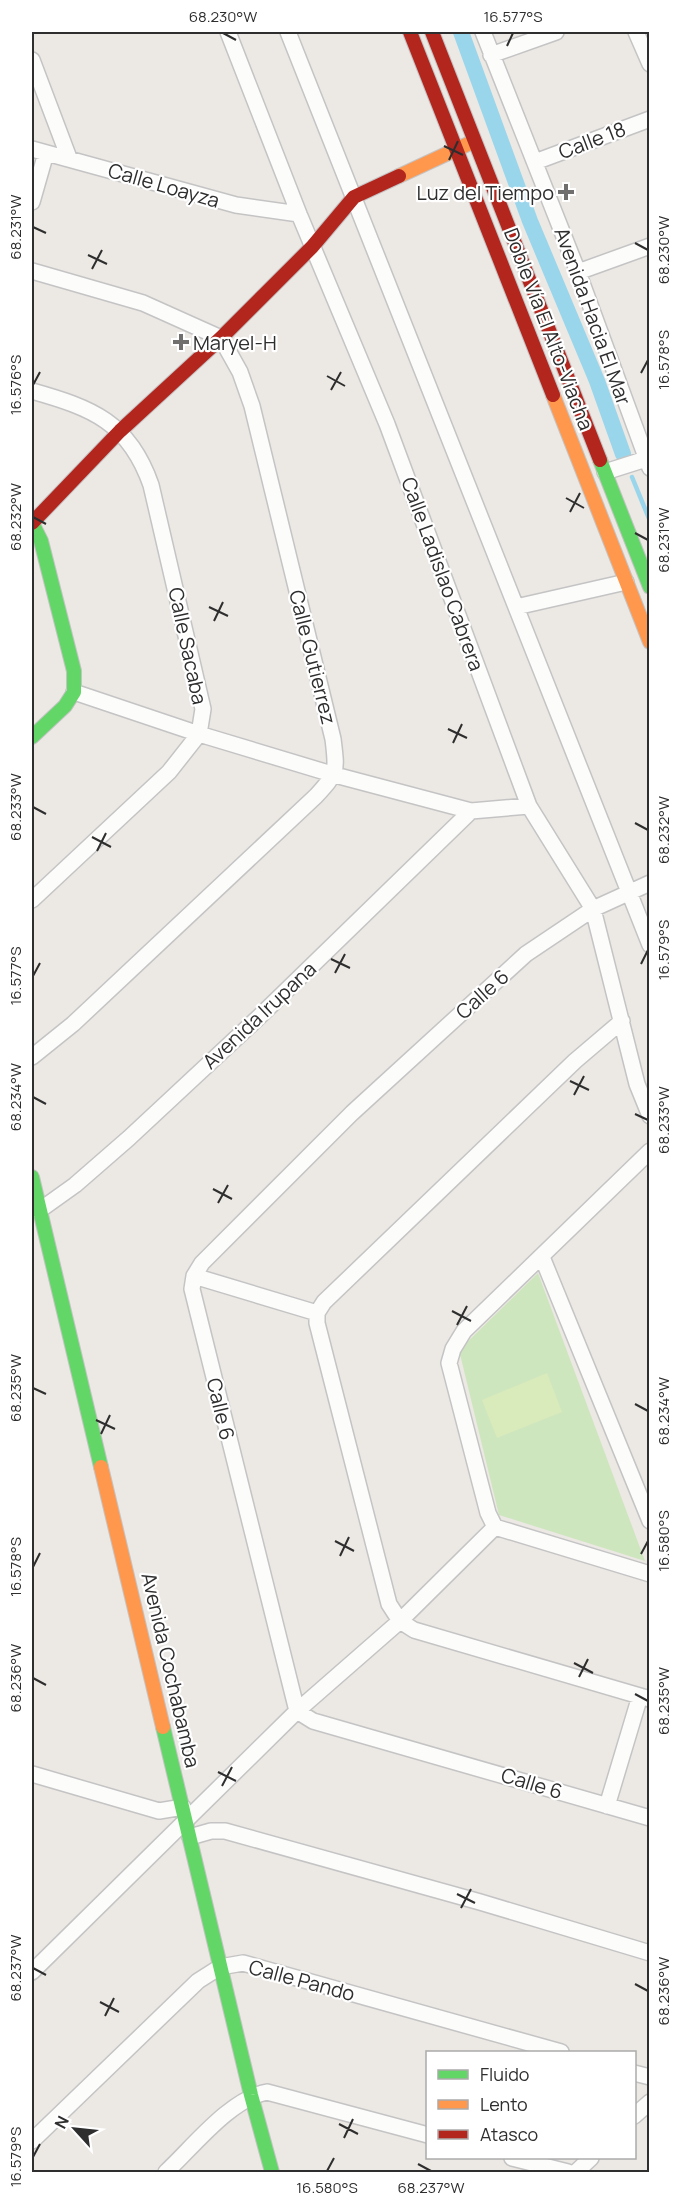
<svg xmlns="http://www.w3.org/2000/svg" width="681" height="2204" font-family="Manrope,sans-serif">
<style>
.green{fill:#cee6be}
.pitch{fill:#d9eabb}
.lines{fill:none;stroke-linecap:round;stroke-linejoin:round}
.stream{stroke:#99d6ec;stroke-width:4.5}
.canal{stroke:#99d6ec;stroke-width:16}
.street-casing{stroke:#c5c4c5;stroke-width:18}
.fast-casing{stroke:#c5c4c5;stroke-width:16}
.slow-casing{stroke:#c5c4c5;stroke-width:16}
.jam-casing{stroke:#c5c4c5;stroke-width:16}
.street{stroke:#fcfcfb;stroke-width:15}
.fast{stroke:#63d668;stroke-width:14}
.slow{stroke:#ff974d;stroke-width:14}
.jam{stroke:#b3261e;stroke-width:14}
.ticks{fill:none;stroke:#2e2e2e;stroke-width:2}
.poi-dot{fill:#706f6e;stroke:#fff;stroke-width:2}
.labels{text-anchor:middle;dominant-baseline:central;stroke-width:4.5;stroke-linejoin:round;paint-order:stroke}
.street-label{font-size:20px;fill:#2e2e2e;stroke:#fff}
.poi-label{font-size:20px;fill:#2e2e2e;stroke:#fff;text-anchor:end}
.neatline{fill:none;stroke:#2e2e2e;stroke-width:2}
.ticks-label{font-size:15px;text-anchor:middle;fill:#2e2e2e}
</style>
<rect width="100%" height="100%" fill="#ece8e4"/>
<!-- green -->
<path class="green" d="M538,1273L645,1561L499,1515L459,1350Z"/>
<!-- pitch -->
<path class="pitch" d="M547,1373L562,1412L497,1438L482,1400Z"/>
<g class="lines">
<!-- stream -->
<path class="stream" d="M632,477L650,521"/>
<!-- canal -->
<path class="canal" d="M461,32L530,221L597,381L623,454"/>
<defs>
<path id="street" d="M228,32L299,214L387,424L529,806L593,909L637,1084L650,1116
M288,32L650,945
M483,32L578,272L650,468
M636,32L650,64
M491,55L556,32
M32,60L69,158
M32,149L236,205L299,214
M535,162L650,119
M32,202L46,153
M32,271L143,303L221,338L240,372L252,406L333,739C337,772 338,772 316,796L73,1024L32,1057
M578,272L650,246
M32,391C92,408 129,422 151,485L203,709L199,734L169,772L32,900
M605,472L646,459
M516,607L626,582
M74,692L199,734L335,775L471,811L529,806
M650,883L593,909L526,954L352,1113L202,1263L194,1276L192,1289L297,1711L313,1721L650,1818
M622,1021L575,1061L324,1302L317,1313V1323L389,1604L400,1621L414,1630L650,1699
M650,1151L464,1331L453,1349L449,1363L488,1513L495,1527L650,1574
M32,1209L40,1210L75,1185L129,1138L260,1016L471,811
M542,1257L650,1521
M194,1276L317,1313
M32,1774L159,1811L183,1807
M607,1806L640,1696
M190,1837L211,1831H225L480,1902L650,1953
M32,1972L297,1711L400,1621L495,1527
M634,2073L650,2077
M634,2116L650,2102
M32,2141L198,1981L220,1967L243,1963L561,2052
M512,2158L568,2172
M166,2172C193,2147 230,2099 267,2092L428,2135
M576,2172L591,2158"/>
<path id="fast" d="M600,460L650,587
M32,523L41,541L74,671V692L65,706L32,737
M32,1177L101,1467
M163,1727L251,2095L272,2172"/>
<path id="slow" d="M399,176L468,144
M553,395L650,642
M101,1467L163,1727"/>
<path id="jam" d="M410,32L553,395
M432,32L600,460
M32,523L120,431L221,338L312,247L354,197L399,176"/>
</defs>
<!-- street casing -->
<use href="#street" class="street-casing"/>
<!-- fast casing -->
<use href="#fast" class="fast-casing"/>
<!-- slow casing -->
<use href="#slow" class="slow-casing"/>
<!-- jam casing -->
<use href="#jam" class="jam-casing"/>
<!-- street -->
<use href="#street" class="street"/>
<!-- fast -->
<use href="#fast" class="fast"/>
<!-- slow -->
<use href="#slow" class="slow"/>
<!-- jam -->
<use href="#jam" class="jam"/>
</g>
<!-- ticks -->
<path class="ticks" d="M223,33L236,40M507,46L513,33M444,146L463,155M449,160L458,141M33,227L46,233M635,243L648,250M88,255L107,264M92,269L102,250M641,373L648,360M327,376L345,386M33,385L40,372M331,390L341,372M566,498L584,508M570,512L580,493M33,517L46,524M635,533L648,540M209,607L228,616M214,621L223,602M448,729L467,738M453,743L462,724M33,807L46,814M635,823L648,830M92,837L111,847M97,851L106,833M331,959L350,968M641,964L648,950M335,973L345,954M33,976L40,963M570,1081L589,1090M574,1095L584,1076M33,1097L46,1104M635,1114L648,1120M213,1189L232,1199M218,1203L228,1185M452,1311L471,1321M457,1325L467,1306M33,1388L46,1394M635,1404L648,1411M96,1420L115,1429M101,1434L110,1415M335,1541L354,1551M641,1554L648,1541M340,1556L349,1537M33,1567L40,1553M574,1663L593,1673M579,1677L588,1659M33,1678L46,1685M635,1694L648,1701M218,1772L236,1781M222,1786L232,1767M457,1894L475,1903M461,1908L471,1889M33,1968L46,1975M635,1984L648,1991M100,2002L119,2012M105,2016L114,1998M339,2124L358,2134M344,2138L353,2119M33,2157L40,2144M418,2164L431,2171M327,2171L334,2158"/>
<!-- markers -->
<g class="poi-dot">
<path d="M563 183h6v6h6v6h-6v6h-6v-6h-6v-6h6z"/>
<path d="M178 333h6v6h6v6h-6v6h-6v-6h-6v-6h6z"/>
</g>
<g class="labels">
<!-- street labels -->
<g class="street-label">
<text transform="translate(592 140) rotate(-21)">Calle 18</text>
<text transform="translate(164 185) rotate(16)">Calle Loayza</text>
<text transform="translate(593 316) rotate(70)">Avenida Hacia El Mar</text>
<text transform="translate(549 329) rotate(69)">Doble Vía El Alto-Viacha</text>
<text transform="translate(443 574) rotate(70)">Calle Ladislao Cabrera</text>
<text transform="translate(188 646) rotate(78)">Calle Sacaba</text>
<text transform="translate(313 657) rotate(76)">Calle Gutierrez</text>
<text transform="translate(482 994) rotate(-42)">Calle 6</text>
<text transform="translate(259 1015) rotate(-43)">Avenida Irupana</text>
<text transform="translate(221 1409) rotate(77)">Calle 6</text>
<text transform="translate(171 1670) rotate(77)">Avenida Cochabamba</text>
<text transform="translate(532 1783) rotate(17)">Calle 6</text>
<text transform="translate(302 1980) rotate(15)">Calle Pando</text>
</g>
<!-- poi labels -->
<g class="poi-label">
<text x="554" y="192">Luz del Tiempo</text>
<text x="193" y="342" text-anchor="start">Maryel-H</text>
</g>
</g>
<!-- border -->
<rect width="681" height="2204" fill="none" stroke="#ffffff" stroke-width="66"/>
<!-- legend -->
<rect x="426" y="2051" width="210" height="108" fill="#ffffff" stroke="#ababab" stroke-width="1.5"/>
<rect x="438" y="2070" width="30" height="9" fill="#63d668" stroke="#ababab" stroke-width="1.5"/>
<text x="480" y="2081" font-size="18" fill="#2e2e2e">Fluido</text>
<rect x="438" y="2100" width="30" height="9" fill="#ff974d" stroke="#ababab" stroke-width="1.5"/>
<text x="480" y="2111" font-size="18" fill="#2e2e2e">Lento</text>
<rect x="438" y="2130" width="30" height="9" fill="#b3261e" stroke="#ababab" stroke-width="1.5"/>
<text x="480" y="2141" font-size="18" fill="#2e2e2e">Atasco</text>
<!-- north arrow -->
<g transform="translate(75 2129) rotate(297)" stroke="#ffffff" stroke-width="4.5" paint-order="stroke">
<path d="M0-4.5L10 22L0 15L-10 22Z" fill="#2e2e2e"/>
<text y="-9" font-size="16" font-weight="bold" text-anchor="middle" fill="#2e2e2e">N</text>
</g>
<rect x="33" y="33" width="615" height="2138" class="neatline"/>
<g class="ticks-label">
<text x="223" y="22">68.230°W</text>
<text x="513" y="22">16.577°S</text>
<text transform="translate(16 227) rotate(-90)" y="5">68.231°W</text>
<text transform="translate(664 250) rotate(-90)" y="5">68.230°W</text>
<text transform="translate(664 360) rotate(-90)" y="5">16.578°S</text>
<text transform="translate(16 385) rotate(-90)" y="5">16.576°S</text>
<text transform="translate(16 517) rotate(-90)" y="5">68.232°W</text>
<text transform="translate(664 540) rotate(-90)" y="5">68.231°W</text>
<text transform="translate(16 807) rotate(-90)" y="5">68.233°W</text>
<text transform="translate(664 830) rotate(-90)" y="5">68.232°W</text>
<text transform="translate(664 950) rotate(-90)" y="5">16.579°S</text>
<text transform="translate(16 976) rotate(-90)" y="5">16.577°S</text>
<text transform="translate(16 1097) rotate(-90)" y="5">68.234°W</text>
<text transform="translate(664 1120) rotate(-90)" y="5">68.233°W</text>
<text transform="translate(16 1388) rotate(-90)" y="5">68.235°W</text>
<text transform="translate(664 1411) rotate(-90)" y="5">68.234°W</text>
<text transform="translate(664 1541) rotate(-90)" y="5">16.580°S</text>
<text transform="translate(16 1567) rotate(-90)" y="5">16.578°S</text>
<text transform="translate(16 1678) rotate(-90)" y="5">68.236°W</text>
<text transform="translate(664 1701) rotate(-90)" y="5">68.235°W</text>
<text transform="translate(16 1968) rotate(-90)" y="5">68.237°W</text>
<text transform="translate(664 1991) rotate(-90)" y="5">68.236°W</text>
<text transform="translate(16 2157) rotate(-90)" y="5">16.579°S</text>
<text x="327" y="2193">16.580°S</text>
<text x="431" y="2193">68.237°W</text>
</g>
</svg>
